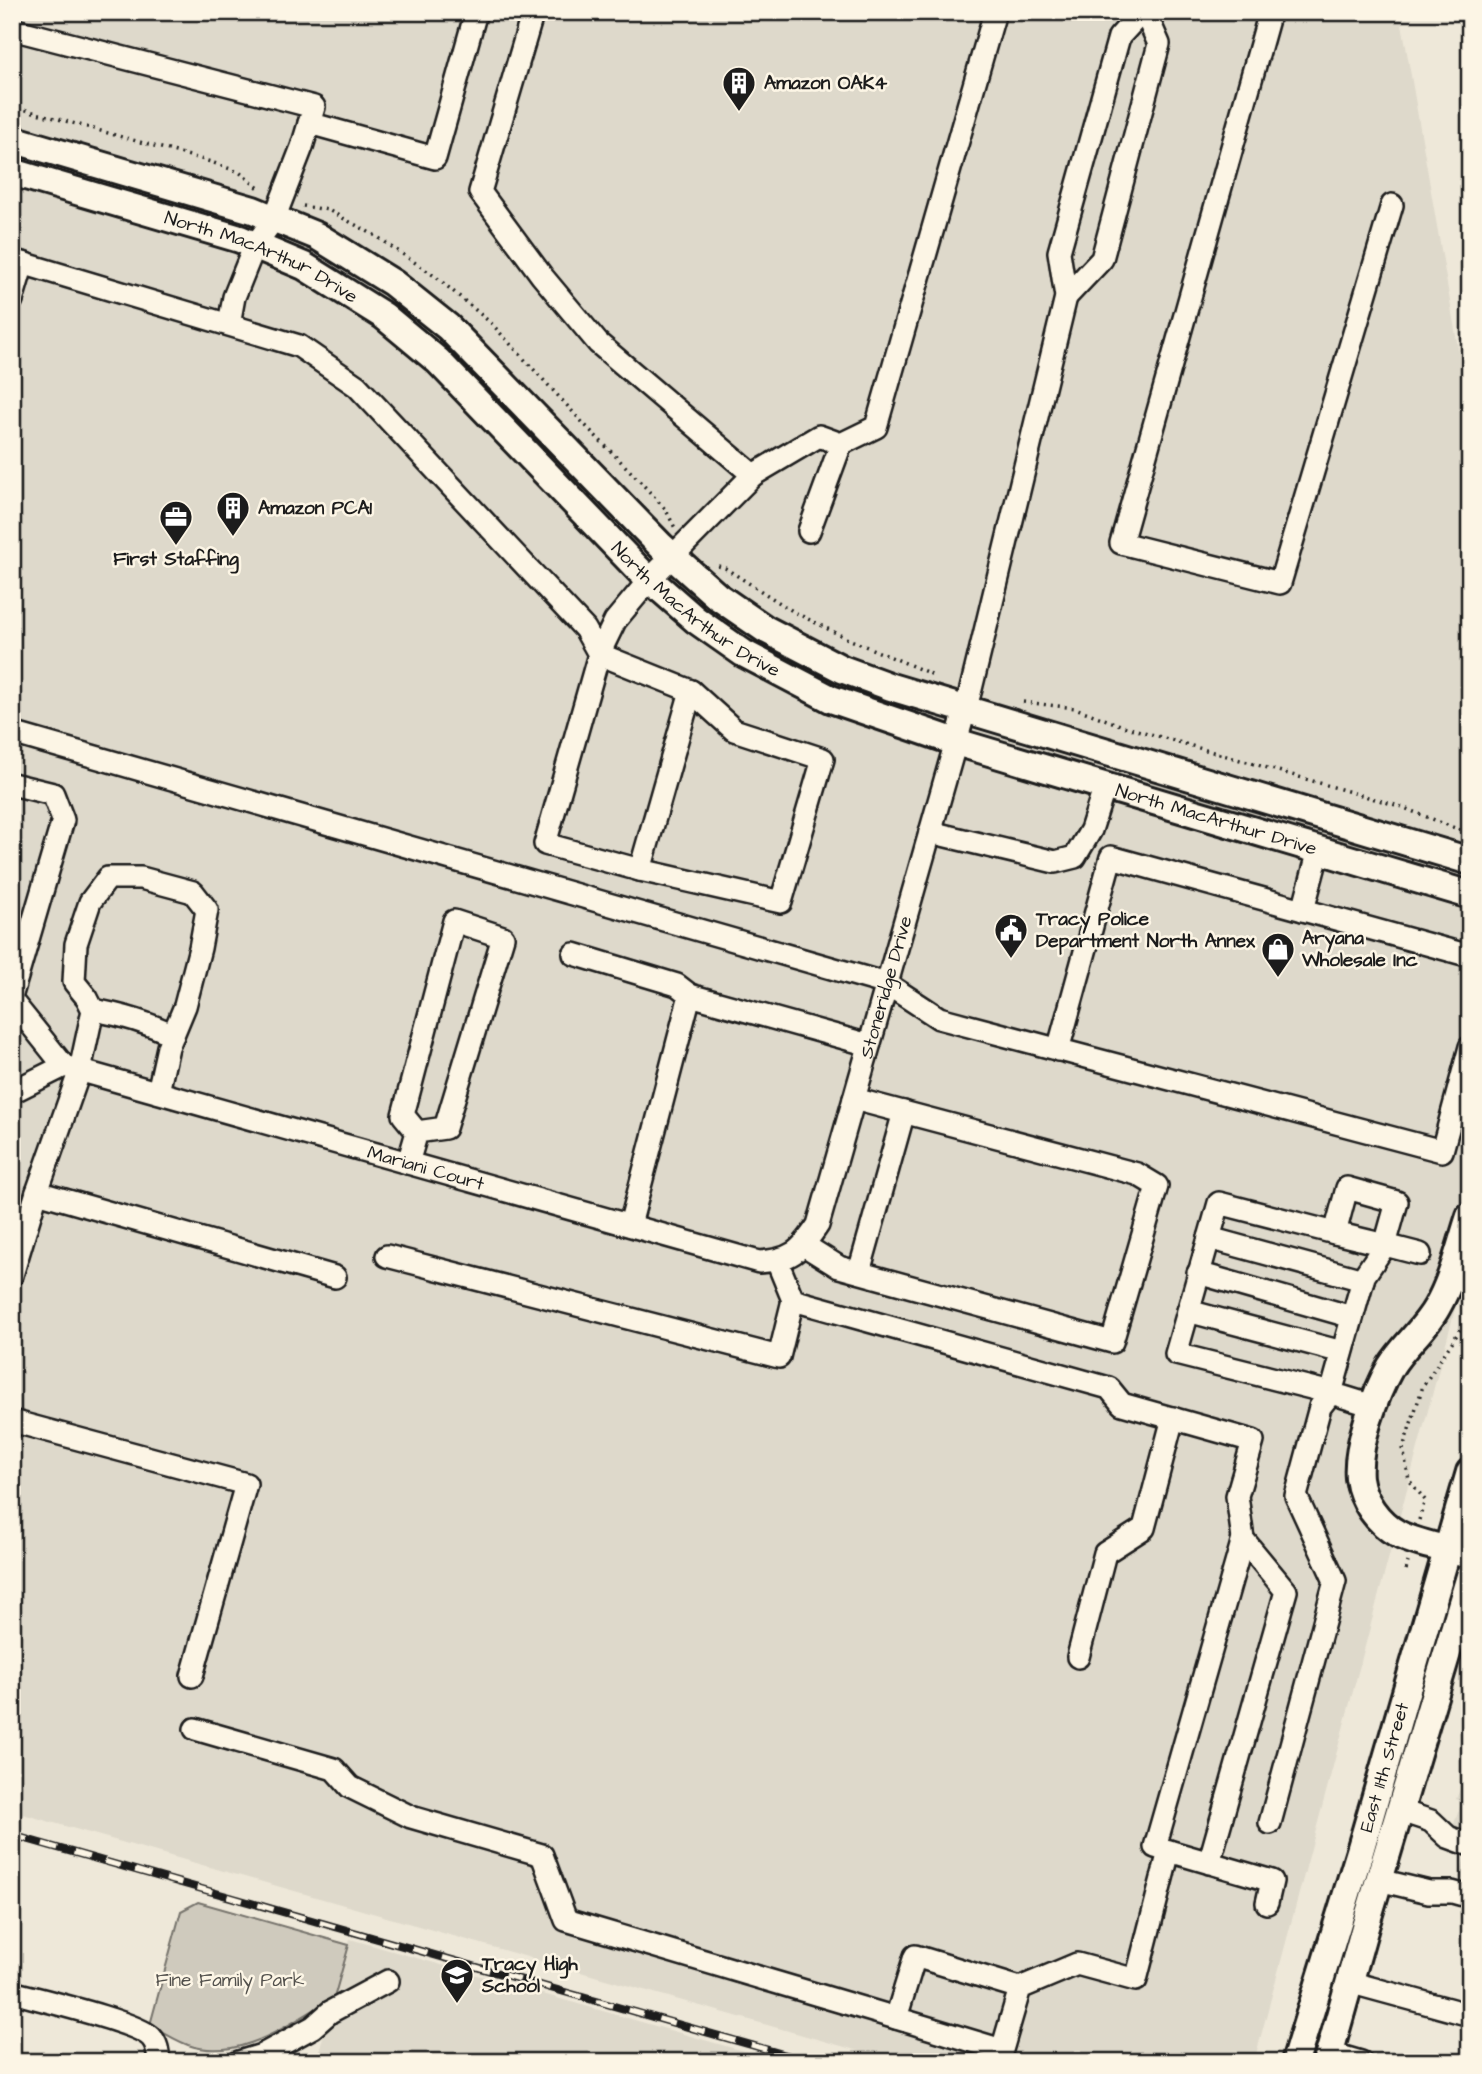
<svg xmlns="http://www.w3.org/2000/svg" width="1482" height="2074" font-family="'Architects Daughter',sans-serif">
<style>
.built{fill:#ded9cb}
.green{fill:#cfcabd;stroke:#76736c;stroke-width:2}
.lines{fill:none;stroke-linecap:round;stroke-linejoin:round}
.minor-casing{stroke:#1c1c1c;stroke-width:26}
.major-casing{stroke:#1c1c1c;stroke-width:32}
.path{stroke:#1c1c1c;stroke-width:3.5;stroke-dasharray:2 5;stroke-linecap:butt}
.minor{stroke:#fcf5e5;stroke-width:21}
.major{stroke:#fcf5e5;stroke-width:26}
.rail-casing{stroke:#1c1c1c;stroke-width:8}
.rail{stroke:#fcf5e5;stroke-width:5;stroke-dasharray:16;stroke-linecap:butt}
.labels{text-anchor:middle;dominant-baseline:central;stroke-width:5;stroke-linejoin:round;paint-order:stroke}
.poi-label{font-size:19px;font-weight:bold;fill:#1c1c1c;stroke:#fcf5e5;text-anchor:start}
.street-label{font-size:19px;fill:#1c1c1c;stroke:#fcf5e5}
.park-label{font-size:19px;fill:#52504c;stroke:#fcf5e5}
</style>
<rect width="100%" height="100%" fill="#eee8d9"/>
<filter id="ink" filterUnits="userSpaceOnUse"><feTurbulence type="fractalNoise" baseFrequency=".0143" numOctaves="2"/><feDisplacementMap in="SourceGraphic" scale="14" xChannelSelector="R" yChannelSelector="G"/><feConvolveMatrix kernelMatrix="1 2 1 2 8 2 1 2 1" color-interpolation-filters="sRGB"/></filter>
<g filter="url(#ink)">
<!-- built -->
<path class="built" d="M12,12H1400L1470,417V1253L1254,2062H898L12,1811Z
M1470,1764V1833L1453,1826L1462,1802L1456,1799Z
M1470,1838V1881L1459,1878Z
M350,1939L782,2062H316Z"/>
<!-- green -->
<path class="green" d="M198,1902L349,1945L334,1998C291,2022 241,2063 188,2045C175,2040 162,2032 150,2025L181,1911Z"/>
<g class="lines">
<defs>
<g id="minor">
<path d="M1270,12L1121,543L1280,583L1392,205"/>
<path d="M12,29L314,107L302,147L274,219L255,245L234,297L229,324"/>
<path d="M309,123L435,158L476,12"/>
<path d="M12,260L299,346L357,386L585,629L599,654L545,844L640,870L691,691L599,654L615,621L650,579L753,475L598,343L542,276L480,192L533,12"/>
<path d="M1066,297L1102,259L1159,44L1145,12"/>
<path d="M12,300L23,263"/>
<path d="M753,475L819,436L841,444"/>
<path d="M809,531L841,444L876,427L995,12"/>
<path d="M12,733L887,984L939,1018L1442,1151L1470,1047"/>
<path d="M12,784L53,794L63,820L12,994"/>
<path d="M930,832L1055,862L1075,857L1091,830L1105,786"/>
<path d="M640,870L781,902L823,759L734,730L691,691"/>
<path d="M1303,910L1319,850"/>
<path d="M574,954L677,985L690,995"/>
<path d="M12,1001L64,1066"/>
<path d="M93,1010C122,1015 147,1022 173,1035"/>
<path d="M1058,1050L1111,857L1470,956"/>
<path id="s1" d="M64,1066L759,1262C791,1260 800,1252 818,1225L971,689L1066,297L1059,252L1119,37L1142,12"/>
<path d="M12,1092L64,1066"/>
<path d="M158,1092L168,1047L185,1006L200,948L207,910L193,892L141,878H108L90,902L76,944L74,982L87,998L93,1010L80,1070L37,1192L335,1277"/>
<path d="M408,1163L417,1132L403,1115L454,921L503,937L445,1128L417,1132"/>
<path d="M1347,1188L1397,1202L1385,1245L1335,1233Z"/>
<path d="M630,1225L690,995L869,1045"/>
<path d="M1209,1238L1363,1280"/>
<path d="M804,1245L839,1267L1112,1342L1157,1186L1137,1174L854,1099"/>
<path d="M387,1256L779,1357L793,1300"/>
<path d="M777,1261L793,1300L1109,1388L1122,1404L1253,1441L1237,1496L1243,1539"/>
<path d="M859,1272L904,1112"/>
<path d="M1198,1273L1352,1317"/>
<path d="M12,1275L37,1192"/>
<path d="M1188,1311L1342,1352"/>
<path d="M1373,1406L1331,1393L1364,1276L1385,1245L1420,1254"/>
<path d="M12,1421L246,1484L192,1676"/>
<path d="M1078,1657L1105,1553L1144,1528L1173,1418"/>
<path d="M195,1729L334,1769L350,1787L411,1817L542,1855L566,1920L896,2018"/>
<path d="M1401,1811L1431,1821L1448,1837L1470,1845"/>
<path d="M1270,1823L1335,1581L1296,1496L1320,1407L1331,1393L1176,1354L1219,1203L1335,1233"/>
<path d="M1209,1863L1286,1591L1243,1539L1155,1847L1169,1851L1272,1881L1267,1903"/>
<path d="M1379,1880L1429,1892H1452L1470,1897"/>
<path d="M1349,1982L1470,2015"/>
<path d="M1020,1988L915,1956L896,2018L1002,2050L1020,1988L1077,1964L1136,1980L1169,1851"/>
<path d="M12,1992C37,1999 137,2022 151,2037C158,2044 158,2053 159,2062"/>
<path d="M1330,2053L1361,2062"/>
<path d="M239,2062L262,2055L313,2027L330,2012L388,1981"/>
</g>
<g id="major">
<path d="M12,139L253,210L317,236L393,283L448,327L661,546L717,596L765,629L842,669L891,687L1470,861"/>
<path id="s2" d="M12,172L240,239L304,266L384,316L438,361L640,571L696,620L743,653L831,699L956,742L1470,895"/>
<path d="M1470,1216C1460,1246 1453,1279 1437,1307C1425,1329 1404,1345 1391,1366C1375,1394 1356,1446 1359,1478C1362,1501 1378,1523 1398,1534C1417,1544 1448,1549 1470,1555"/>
<path id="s3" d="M1295,2062L1360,1851L1470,1472"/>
<path d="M1327,2062L1365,1927L1470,1576"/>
</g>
</defs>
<!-- minor casing -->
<use href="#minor" class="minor-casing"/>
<!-- major casing -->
<use href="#major" class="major-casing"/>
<!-- path -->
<path class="path" d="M12,106L211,162L239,172L260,189
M303,206L328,210L376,236L436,277L491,323L584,424L635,476L666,510L675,528
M718,566L725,568L794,612L846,638L936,676
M1023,702L1075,708L1123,726L1399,806L1470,834
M1419,1520L1425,1500L1409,1480L1403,1448L1423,1386L1470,1315
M1406,1570L1408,1562"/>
<!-- minor -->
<use href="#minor" class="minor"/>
<!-- major -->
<use href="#major" class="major"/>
<defs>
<path id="rail" d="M12,1835L811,2062"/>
</defs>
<!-- rail casing -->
<use href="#rail" class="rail-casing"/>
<!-- rail -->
<use href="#rail" class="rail"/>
</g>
</g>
<!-- icons -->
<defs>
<symbol id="building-pin" viewBox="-11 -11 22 30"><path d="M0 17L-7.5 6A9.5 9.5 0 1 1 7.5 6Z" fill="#1c1c1c" stroke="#fcf5e5"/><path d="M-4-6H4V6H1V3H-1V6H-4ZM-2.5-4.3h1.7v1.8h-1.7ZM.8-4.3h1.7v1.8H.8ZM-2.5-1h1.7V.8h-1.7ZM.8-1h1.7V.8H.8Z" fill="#fff"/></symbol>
<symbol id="office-pin" viewBox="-11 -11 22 30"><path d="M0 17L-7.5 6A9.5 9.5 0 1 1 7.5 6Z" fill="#1c1c1c" stroke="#fcf5e5"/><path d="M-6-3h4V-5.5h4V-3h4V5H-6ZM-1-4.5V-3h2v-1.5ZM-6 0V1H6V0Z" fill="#fff"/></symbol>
<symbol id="civic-pin" viewBox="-11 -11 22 30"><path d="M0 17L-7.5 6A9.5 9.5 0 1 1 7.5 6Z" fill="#1c1c1c" stroke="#fcf5e5"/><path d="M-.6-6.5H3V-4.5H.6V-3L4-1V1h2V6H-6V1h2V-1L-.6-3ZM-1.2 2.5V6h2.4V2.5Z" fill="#fff"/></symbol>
<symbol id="shop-pin" viewBox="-11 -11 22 30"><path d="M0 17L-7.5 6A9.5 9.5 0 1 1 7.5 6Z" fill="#1c1c1c" stroke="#fcf5e5"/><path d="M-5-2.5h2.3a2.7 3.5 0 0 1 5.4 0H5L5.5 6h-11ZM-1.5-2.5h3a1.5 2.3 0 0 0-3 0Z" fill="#fff"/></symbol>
<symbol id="school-pin" viewBox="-11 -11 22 30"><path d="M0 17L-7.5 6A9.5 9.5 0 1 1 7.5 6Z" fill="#1c1c1c" stroke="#fcf5e5"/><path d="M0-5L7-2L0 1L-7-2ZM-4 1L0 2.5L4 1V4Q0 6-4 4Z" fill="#fff"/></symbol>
</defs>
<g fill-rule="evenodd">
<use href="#building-pin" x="720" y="64" width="38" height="52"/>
<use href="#building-pin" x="214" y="489" width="38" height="52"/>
<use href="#office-pin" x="157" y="498" width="38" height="52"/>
<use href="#civic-pin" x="992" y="911" width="38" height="52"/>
<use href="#shop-pin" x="1259" y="930" width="38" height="52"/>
<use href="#school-pin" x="438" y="1956" width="38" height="52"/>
</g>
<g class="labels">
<!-- poi labels -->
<g class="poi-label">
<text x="764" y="83">Amazon OAK4</text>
<text x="258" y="508">Amazon PCA1</text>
<text x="176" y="559" text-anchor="middle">First Staffing</text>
<text x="1036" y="919">Tracy Police<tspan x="1036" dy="22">Department North Annex</tspan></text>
<text x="1302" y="938">Aryana<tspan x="1302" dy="22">Wholesale Inc</tspan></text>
<text x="482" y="1964">Tracy High<tspan x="482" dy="22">School</tspan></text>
</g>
<!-- street labels -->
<g class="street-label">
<text stroke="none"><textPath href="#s2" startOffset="264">North MacArthur Drive</textPath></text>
<text stroke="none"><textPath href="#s2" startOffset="831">North MacArthur Drive</textPath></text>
<text stroke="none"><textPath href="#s2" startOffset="1398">North MacArthur Drive</textPath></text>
<text stroke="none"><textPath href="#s1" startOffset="1043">Stoneridge Drive</textPath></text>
<text stroke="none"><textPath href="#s1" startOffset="376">Mariani Court</textPath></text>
<text stroke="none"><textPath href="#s3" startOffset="308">East 11th Street</textPath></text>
</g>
<!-- park labels -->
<g class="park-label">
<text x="230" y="1980">Fine Family Park</text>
</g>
</g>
<!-- margin -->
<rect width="1482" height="2074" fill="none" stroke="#fcf5e5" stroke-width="42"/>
<rect x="21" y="21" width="1440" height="2032" fill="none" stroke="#1c1c1c" stroke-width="2.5" filter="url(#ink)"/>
</svg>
